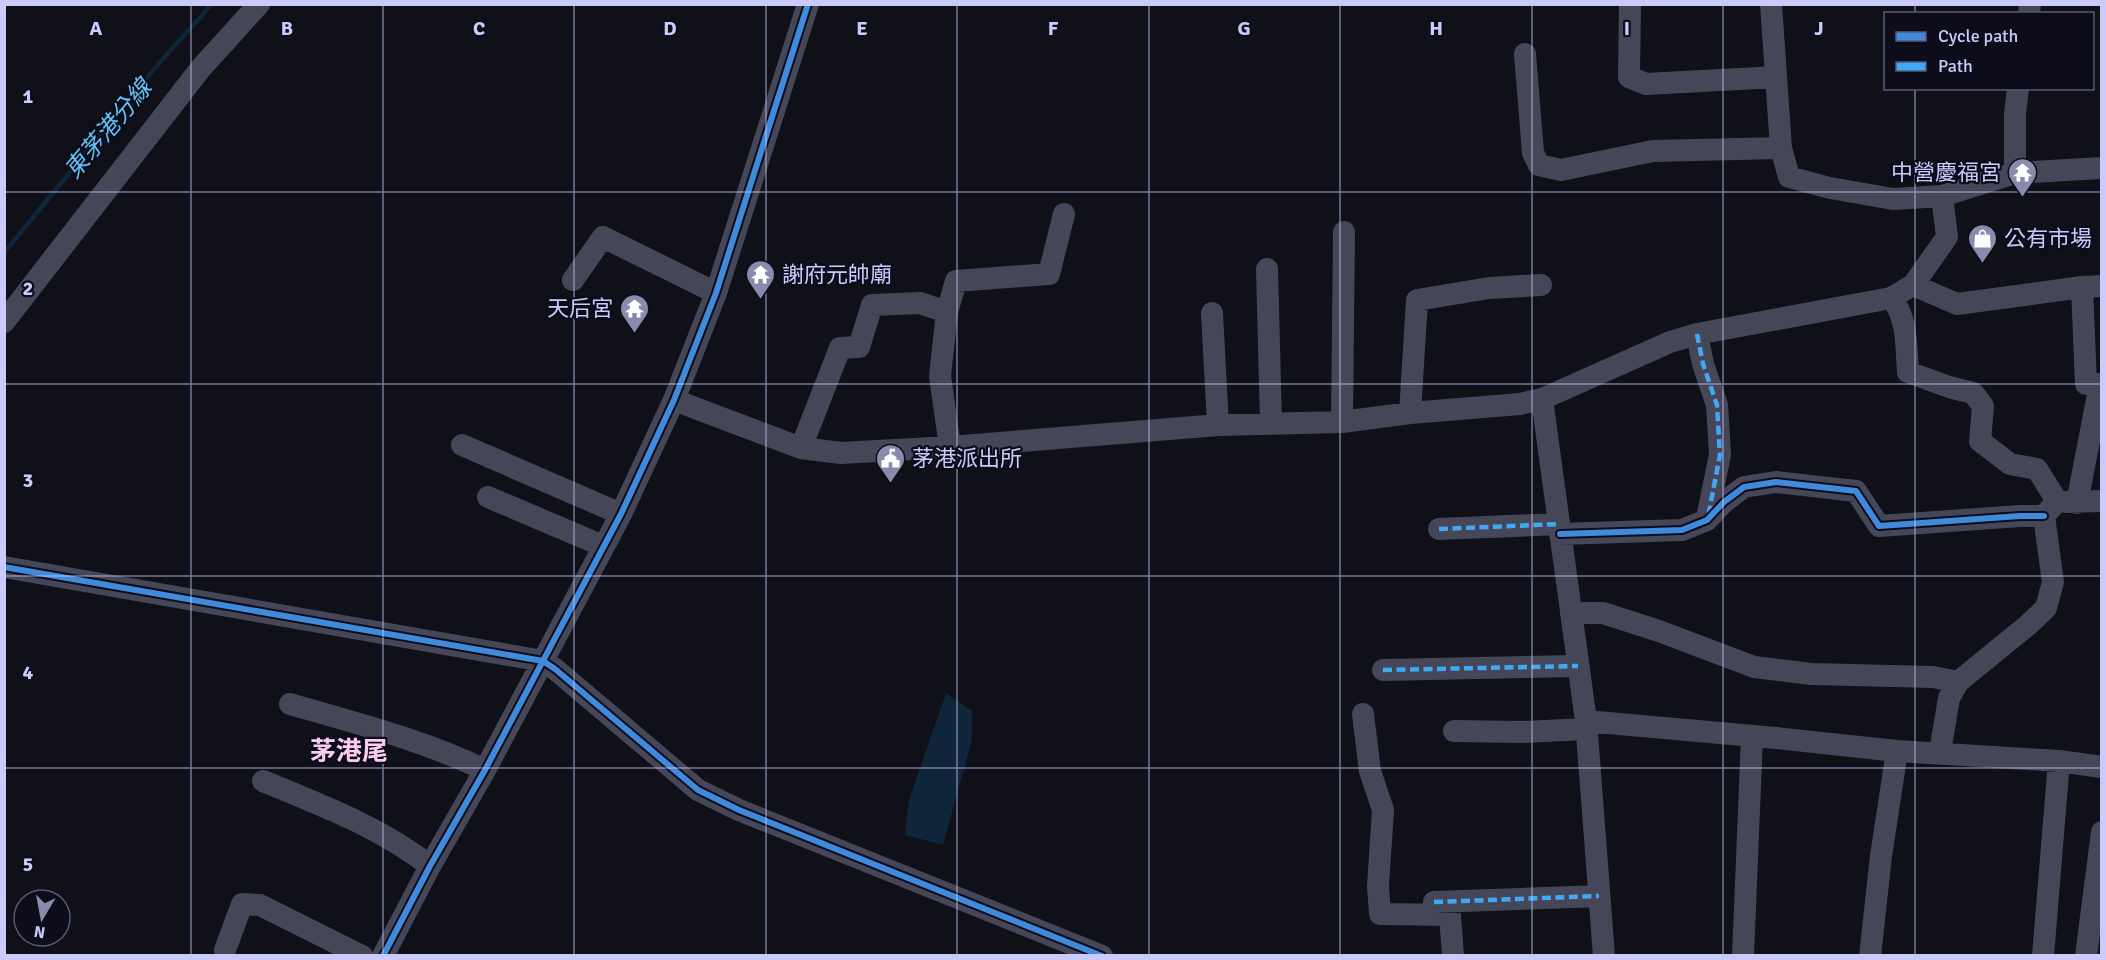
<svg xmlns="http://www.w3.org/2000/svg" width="2106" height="960" font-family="Signika,'Noto Sans TC',sans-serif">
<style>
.water{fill:#0f2539}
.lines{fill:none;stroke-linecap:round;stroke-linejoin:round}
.stream{stroke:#0f2539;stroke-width:4.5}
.minor{stroke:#454658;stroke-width:22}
.quiet{stroke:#3fa9f5;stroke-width:4.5;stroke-dasharray:9 4.5;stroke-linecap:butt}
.cycleway-casing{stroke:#0d0c1b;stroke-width:10}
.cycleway{stroke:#408adc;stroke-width:6}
.grid{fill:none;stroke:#cacbfb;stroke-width:1.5;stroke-opacity:0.55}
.labels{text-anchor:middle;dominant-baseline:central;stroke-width:4.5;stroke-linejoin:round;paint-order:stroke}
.poi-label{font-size:22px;fill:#cacbfb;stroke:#0d0c1b;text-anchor:start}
.water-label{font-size:24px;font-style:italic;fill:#60c3f3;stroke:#0d0c1b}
.quarter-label{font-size:26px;font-weight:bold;fill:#fbccf0;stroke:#0d0c1b}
.grid-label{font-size:20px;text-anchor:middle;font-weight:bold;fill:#cacbfb;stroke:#0d0c1b;stroke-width:4.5;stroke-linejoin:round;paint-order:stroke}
</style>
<rect width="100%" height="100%" fill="#101018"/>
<!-- water -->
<path class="water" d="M946,693L972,711V740L943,845L905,835L909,800Z"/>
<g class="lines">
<!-- stream -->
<path class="stream" d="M4,253L154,69L212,4"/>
<!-- minor -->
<path class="minor" d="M1630,4L1629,77L1646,84L1776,77
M1771,4L1781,148L1789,177L1830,188L1893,199L1942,196
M2029,14L2030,4
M1525,54L1533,153L1539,165L1561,170L1653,151L1781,148
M2015,173V114L2018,88
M1267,269L1271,423
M573,280L603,237L716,293
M1913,285L1947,237L1942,196L2015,173L2102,168
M2082,287L2086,384H2102
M1891,298C1908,317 1906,348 1908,372L1949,387L1973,393L1983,406L1980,441L2010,464L2037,469L2057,501L2044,516L2053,582L2046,608L2028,625L1958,682L1949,698L1940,752
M1212,313L1218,425
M4,322L201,68L259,4
M1697,334L1703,364L1717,405L1720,455L1707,518
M1542,399L1586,721L1604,956
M674,400L801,448L841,453L950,447L1218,425L1342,422L1410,413L1520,404L1542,399L1670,342L1697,334L1891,298L1913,285L1957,304L2082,287L2102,286
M1410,413L1417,300L1489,288L1541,285
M1342,422L1344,232
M462,445L621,514
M950,447L940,376L947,312L956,281L1049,274L1064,214
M801,448L840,348L859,347L872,305L920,303L947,312
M488,497L603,546
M2065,502L2102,501
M2077,503L2100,384
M1439,529L1559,524
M1560,534L1682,530L1707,520L1724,502L1744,487L1776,482L1856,491L1879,526L2020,516H2044
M4,567L543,661L555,669L698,790L739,810L1102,956
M1571,613H1603L1659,631L1754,667L1811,674L1933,677L1958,682
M1383,670L1578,666
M290,704C356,723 423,740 485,770
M1363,714L1370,771L1383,810L1378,886L1380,914L1450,915L1453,956
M1586,721L1776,738L1897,751L2059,761L2102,767
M1454,731L1523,732L1586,729
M263,781C321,805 380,827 430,866
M1434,902L1599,896
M225,950L242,904L260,905L362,956
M383,956L430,866L485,770L621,514L674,400L716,293L808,4
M1743,956L1752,737
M1870,956L1881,856L1897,751
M2043,956L2059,761
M2086,956L2102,832"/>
<!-- quiet -->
<path class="quiet" d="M1697,334L1703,364L1717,405L1720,455L1708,517
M1439,529L1559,524
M1383,670L1578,666
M1434,902L1599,896"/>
<defs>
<path id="cycleway" d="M1560,534L1682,530L1707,520L1724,502L1744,487L1776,482L1856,491L1879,526L2020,516H2044
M4,567L543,661L555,669L698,790L739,810L1102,956
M383,956L430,866L485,770L621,514L674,400L716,293L808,4"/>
</defs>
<!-- cycleway casing -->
<use href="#cycleway" class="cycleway-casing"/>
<!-- cycleway -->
<use href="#cycleway" class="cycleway"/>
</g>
<!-- grid -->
<path class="grid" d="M191,4V956M383,4V956M574,4V956M766,4V956M957,4V956M1149,4V956M1340,4V956M1532,4V956M1723,4V956M1915,4V14M1915,88V956M4,192H2102M4,384H2102M4,576H2102M4,768H2102"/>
<!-- icons -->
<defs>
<symbol id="temple-pin" viewBox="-11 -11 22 30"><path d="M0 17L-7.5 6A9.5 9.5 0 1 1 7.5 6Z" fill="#898aac" stroke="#0d0c1b"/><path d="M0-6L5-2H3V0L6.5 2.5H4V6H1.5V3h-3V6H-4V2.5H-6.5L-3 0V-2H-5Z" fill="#fff"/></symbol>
<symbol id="shop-pin" viewBox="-11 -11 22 30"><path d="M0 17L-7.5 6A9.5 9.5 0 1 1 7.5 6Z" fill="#898aac" stroke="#0d0c1b"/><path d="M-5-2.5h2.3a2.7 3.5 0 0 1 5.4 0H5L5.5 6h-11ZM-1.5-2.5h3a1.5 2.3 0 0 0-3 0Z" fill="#fff"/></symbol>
<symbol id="civic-pin" viewBox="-11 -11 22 30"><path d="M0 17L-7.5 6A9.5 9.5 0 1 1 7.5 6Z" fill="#898aac" stroke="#0d0c1b"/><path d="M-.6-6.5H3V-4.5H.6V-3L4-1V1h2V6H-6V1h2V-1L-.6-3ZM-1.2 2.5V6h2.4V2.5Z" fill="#fff"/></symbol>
</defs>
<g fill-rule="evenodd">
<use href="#temple-pin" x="2006" y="156" width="33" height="45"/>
<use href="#shop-pin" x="1966" y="222" width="33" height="45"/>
<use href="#temple-pin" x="744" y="258" width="33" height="45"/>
<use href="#temple-pin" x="618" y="292" width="33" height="45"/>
<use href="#civic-pin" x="874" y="442" width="33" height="45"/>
</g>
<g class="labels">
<!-- poi labels -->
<g class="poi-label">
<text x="2001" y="172" text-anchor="end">中營慶福宮</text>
<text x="2004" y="238">公有市場</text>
<text x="782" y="274">謝府元帥廟</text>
<text x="613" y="308" text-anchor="end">天后宮</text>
<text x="912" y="458">茅港派出所</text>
</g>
<!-- water labels -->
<g class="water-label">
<text transform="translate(108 129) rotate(-50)">東茅港分線</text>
</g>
<!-- quarter labels -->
<g class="quarter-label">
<text x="349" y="752">茅港尾</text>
</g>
</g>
<g class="grid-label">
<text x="96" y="35">A</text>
<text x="287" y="35">B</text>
<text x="479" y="35">C</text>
<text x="670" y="35">D</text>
<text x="862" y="35">E</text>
<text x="1053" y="35">F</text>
<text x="1244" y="35">G</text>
<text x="1436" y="35">H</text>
<text x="1627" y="35">I</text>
<text x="1819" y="35">J</text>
<text x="28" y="103">1</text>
<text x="28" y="295">2</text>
<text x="28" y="487">3</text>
<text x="28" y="679">4</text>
<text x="28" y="871">5</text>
</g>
<!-- border -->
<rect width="2106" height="960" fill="none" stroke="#cacbfb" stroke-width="12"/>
<!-- legend -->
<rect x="1884" y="12" width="210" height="78" fill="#0d0c1b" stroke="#595875" stroke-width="1.5"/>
<rect x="1896" y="32" width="30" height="9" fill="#408adc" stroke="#595875" stroke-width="1.5"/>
<text x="1938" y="42" font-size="18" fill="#cacbfb">Cycle path</text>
<rect x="1896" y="62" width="30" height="9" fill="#3fa9f5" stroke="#595875" stroke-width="1.5"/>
<text x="1938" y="72" font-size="18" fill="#cacbfb">Path</text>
<!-- north arrow -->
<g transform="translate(42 918) rotate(190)"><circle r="28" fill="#0d0c1b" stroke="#595875" stroke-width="1.5"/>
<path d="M0-4.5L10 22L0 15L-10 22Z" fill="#898aac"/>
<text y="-9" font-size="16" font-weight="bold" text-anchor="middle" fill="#cacbfb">N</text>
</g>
</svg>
